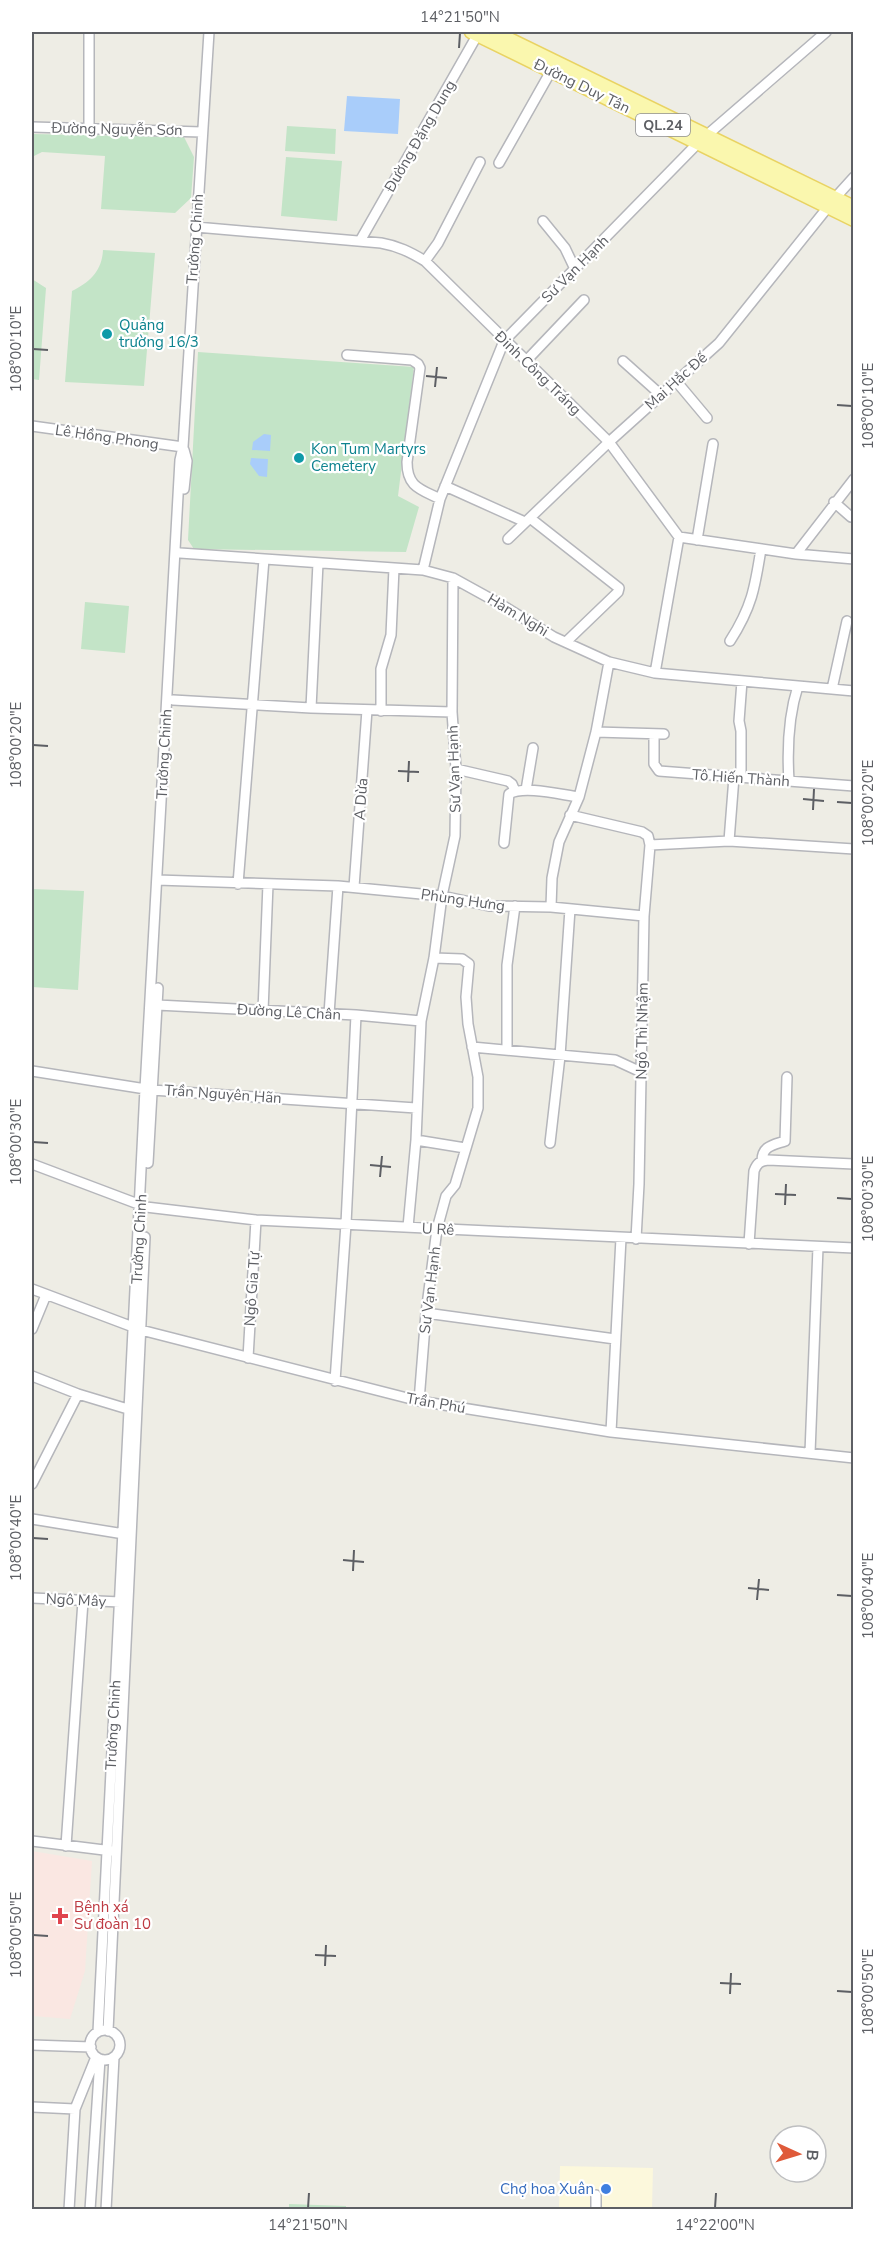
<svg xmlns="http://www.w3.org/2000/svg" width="885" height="2241" font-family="'Nunito Sans',sans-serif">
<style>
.commercial{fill:#fcf8dc}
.medical{fill:#fae7e2}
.green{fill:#c3e4c7}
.water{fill:#a9cdfa}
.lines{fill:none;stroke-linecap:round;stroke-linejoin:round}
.minor-casing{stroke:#b5b6bb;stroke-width:12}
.major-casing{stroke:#e9d363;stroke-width:15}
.minor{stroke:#fff;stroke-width:9}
.major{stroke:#faf7ae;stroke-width:12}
.ticks{fill:none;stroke:#5d5f64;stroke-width:2}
.culture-dot{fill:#0f9aa8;stroke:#fff;stroke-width:2}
.health-dot{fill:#e0444e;stroke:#fff;stroke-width:2}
.shop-dot{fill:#3f7fe0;stroke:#fff;stroke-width:2}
.labels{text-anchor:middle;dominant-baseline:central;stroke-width:4.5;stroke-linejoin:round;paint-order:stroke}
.shield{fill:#fff;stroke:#8e8f92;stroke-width:1.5}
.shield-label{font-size:14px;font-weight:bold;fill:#5d5f64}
.street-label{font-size:15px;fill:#5d5f64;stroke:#fff}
.culture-label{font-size:15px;fill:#0d838f;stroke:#fff;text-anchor:start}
.health-label{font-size:15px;fill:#be3a42;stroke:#fff;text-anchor:start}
.shop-label{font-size:15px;fill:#366cbe;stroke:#fff;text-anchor:end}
.neatline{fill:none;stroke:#5d5f64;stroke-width:2}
.ticks-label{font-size:15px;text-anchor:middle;fill:#5d5f64}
</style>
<rect width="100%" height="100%" fill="#eeede5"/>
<!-- commercial -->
<path class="commercial" d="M560,2166L653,2168L652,2209L559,2210Z"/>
<!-- medical -->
<path class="medical" d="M32,1851L92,1861L85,1971L70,2019L32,2016Z"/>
<!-- green -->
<path class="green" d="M287,126L336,129L335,154L285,151Z
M32,134L184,137L194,157L191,198L175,213L101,209L105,156L42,152L32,157Z
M286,157L342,161L337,221L281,216Z
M103,250L155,253L144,386L65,382L72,291C90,282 102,271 103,250Z
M32,279L46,288L39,380L32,379Z
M198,352L414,367L398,496L419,507L406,552L194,549L188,540Z
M85,602L129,606L125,653L81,649Z
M32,889L84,891L78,990L32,987Z
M289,2204L346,2206V2209H289Z"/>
<!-- water -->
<path class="water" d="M347,96L400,99L398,134L344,131Z
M264,434L271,435L270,451L252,450L253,442Z
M251,458L268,459L267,477L259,476L250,464Z"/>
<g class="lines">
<defs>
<path id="minor" d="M89,32V128
M32,127L202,132
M499,163L551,71
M835,198L854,177
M543,221L565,248L575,269
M196,227L381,243C398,246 410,252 425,261L609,442L679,537L796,554L854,559
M360,241L479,32
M425,261L438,243L480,162
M347,355L412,360L418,364L420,368L407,462C407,487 420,489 440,499
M526,361L584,300
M623,361L661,395
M676,381L707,418
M32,426L183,447
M184,450L187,461L184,489
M445,486L525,522
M834,502L851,517
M530,518L619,588L618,592L566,642
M508,539L609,442L719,343L828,207
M697,540L713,444
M180,553L423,570L453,578L502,605L554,637L609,662L655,673L854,691
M796,554L854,479
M423,570L440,499L504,341L699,142L826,32
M453,578L452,712L456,769L455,836L442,896L434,958L421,1021L416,1140L465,1148
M730,641C752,607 755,587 761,549
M655,673L679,537
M832,689L847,621
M173,700L311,708L452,712
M311,708L318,563
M381,711V669L391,635L394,568
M596,732L664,734
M654,734V764L659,771L854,786
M456,769L508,781L512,784L515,791
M741,778V731L739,721L742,681
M789,781C787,749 788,717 798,686
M526,790L533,748
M570,815L642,832L648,836L650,845L644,916
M729,841L854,849
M504,843L509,794C524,785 562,795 579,797
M650,845L729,841L734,777
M157,880L338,886L442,896L489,906L551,907L552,878L559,842L579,797L596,732L609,662
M238,884L264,559
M354,887L367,710
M551,907L644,916L639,1184L636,1239
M157,1005L356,1015L421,1021
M263,1011L268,884
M329,1014L338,886
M472,1047L615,1060L641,1072
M507,1049V965L515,906
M32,1071L152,1090L416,1108
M550,1143L560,1056L570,909
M762,1161C762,1146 773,1145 785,1141L787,1077
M148,1163L158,988
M32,1164L146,1207L256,1220L854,1248
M408,1227L416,1140
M749,1244L754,1171C757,1163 760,1161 768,1160L854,1164
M32,1289L141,1330L419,1401L611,1432L854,1458
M426,1313L615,1339
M32,1329L46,1295
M248,1358L256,1220
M32,1376L78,1394L131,1410
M335,1381L346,1224L356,1015
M419,1401L426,1313L437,1229L446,1196L455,1185L478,1108V1077L468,1024L466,997L469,964L462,959L434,958
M611,1432L621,1238
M810,1453L818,1247
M32,1484L78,1394
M32,1519L124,1534
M32,1598L120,1602
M32,1841L112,1851
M66,1846L83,1601
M90 2045a15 15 0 1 1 30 0a15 15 0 1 1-30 0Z
M108,2031L145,1237
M98,2032L145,1089L180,460L183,447L209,32
M32,2045L91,2047
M32,2107L75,2109
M69,2210L75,2109L96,2057
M90,2210L100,2059
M106,2210L114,2057
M596,2210V2195"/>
<path id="major" d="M471,32L854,220
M495,32L854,207"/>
</defs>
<!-- minor casing -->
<use href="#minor" class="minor-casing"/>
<!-- major casing -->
<use href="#major" class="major-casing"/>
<!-- minor -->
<use href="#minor" class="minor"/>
<!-- major -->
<use href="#major" class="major"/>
</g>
<!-- ticks -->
<path class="ticks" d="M459,48L460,33M33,349L48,350M426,376L447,378M435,387L437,367M837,405L852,406M33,745L48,746M398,771L419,772M408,782L409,761M803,799L824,801M837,802L852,803M813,810L814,789M33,1142L48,1143M370,1165L391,1167M380,1177L382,1156M775,1194L796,1195M837,1198L852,1199M785,1205L786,1184M33,1538L48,1539M343,1560L364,1562M353,1571L354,1550M748,1588L769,1590M837,1595L852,1596M757,1600L759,1579M33,1935L48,1936M315,1955L336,1956M325,1966L326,1945M720,1983L741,1984M837,1991L852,1992M730,1994L731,1973M308,2208L309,2193M715,2208L716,2193"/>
<!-- markers -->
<g class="culture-dot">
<circle cx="107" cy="334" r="6"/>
<circle cx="299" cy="458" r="6"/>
</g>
<path class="health-dot" d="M57 1907h6v6h6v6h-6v6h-6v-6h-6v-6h6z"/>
<circle class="shop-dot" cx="606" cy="2189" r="6"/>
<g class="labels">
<!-- shield labels -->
<rect class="shield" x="636" y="114" width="54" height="22" rx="4.5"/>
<g class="shield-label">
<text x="663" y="125">QL.24</text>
</g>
<!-- street labels -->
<g class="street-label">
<text transform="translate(582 86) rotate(26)">Đường Duy Tân</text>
<text transform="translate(117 129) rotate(1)">Đường Nguyễn Sơn</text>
<text transform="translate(420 136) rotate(-60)">Đường Đặng Dung</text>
<text transform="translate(195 239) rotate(-86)">Trường Chinh</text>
<text transform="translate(575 269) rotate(-45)">Sư Vạn Hạnh</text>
<text transform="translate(538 373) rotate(44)">Đinh Công Tráng</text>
<text transform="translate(676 381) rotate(-42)">Mai Hắc Đế</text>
<text transform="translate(107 437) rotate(8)">Lê Hồng Phong</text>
<text transform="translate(518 615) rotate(31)">Hàm Nghi</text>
<text transform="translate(164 754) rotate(-87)">Trường Chinh</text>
<text transform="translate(454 769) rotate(-92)">Sư Vạn Hạnh</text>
<text transform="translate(741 778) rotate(4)">Tô Hiến Thành</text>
<text transform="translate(361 799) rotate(-86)">A Dừa</text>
<text transform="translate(463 900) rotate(8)">Phùng Hưng</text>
<text transform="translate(289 1012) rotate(3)">Đường Lê Chân</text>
<text transform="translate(642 1031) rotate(-89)">Ngô Thì Nhậm</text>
<text transform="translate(223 1094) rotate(4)">Trần Nguyên Hãn</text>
<text transform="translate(438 1229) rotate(3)">U Rê</text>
<text transform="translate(139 1239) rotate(-87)">Trường Chinh</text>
<text transform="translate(252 1289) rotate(-86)">Ngô Gia Tự</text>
<text transform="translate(430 1290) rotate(-83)">Sư Vạn Hạnh</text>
<text transform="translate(436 1403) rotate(10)">Trần Phú</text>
<text transform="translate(76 1600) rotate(3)">Ngô Mây</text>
<text transform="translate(113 1725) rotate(-87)">Trường Chinh</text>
</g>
<!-- culture labels -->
<g class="culture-label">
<text x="119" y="325">Quảng<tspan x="119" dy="17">trường 16/3</tspan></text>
<text x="311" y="449">Kon Tum Martyrs<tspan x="311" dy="17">Cemetery</tspan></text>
</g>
<!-- health labels -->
<g class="health-label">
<text x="74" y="1907">Bệnh xá<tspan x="74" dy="17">Sư đoàn 10</tspan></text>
</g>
<!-- shop labels -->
<g class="shop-label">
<text x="594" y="2189">Chợ hoa Xuân</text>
</g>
</g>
<!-- border -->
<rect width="885" height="2241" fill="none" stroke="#ffffff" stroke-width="66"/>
<!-- north arrow -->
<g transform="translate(798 2154) rotate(94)"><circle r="28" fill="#ffffff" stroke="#bebfc1" stroke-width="1.5"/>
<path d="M0-4.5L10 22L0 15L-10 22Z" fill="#df5a3a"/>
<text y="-9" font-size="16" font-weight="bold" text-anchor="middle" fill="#5d5f64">B</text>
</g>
<rect x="33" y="33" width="819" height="2175" class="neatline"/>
<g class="ticks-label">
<text x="460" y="22">14°21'50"N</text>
<text transform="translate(16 349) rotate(-90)" y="5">108°00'10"E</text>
<text transform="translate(868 406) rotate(-90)" y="5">108°00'10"E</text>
<text transform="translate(16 745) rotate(-90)" y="5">108°00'20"E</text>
<text transform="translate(868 803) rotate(-90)" y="5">108°00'20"E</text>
<text transform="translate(16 1142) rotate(-90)" y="5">108°00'30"E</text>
<text transform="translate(868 1199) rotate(-90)" y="5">108°00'30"E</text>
<text transform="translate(16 1538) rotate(-90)" y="5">108°00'40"E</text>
<text transform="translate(868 1596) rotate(-90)" y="5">108°00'40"E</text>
<text transform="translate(16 1935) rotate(-90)" y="5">108°00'50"E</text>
<text transform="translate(868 1992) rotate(-90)" y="5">108°00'50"E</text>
<text x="308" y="2230">14°21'50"N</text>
<text x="715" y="2230">14°22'00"N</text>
</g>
</svg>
